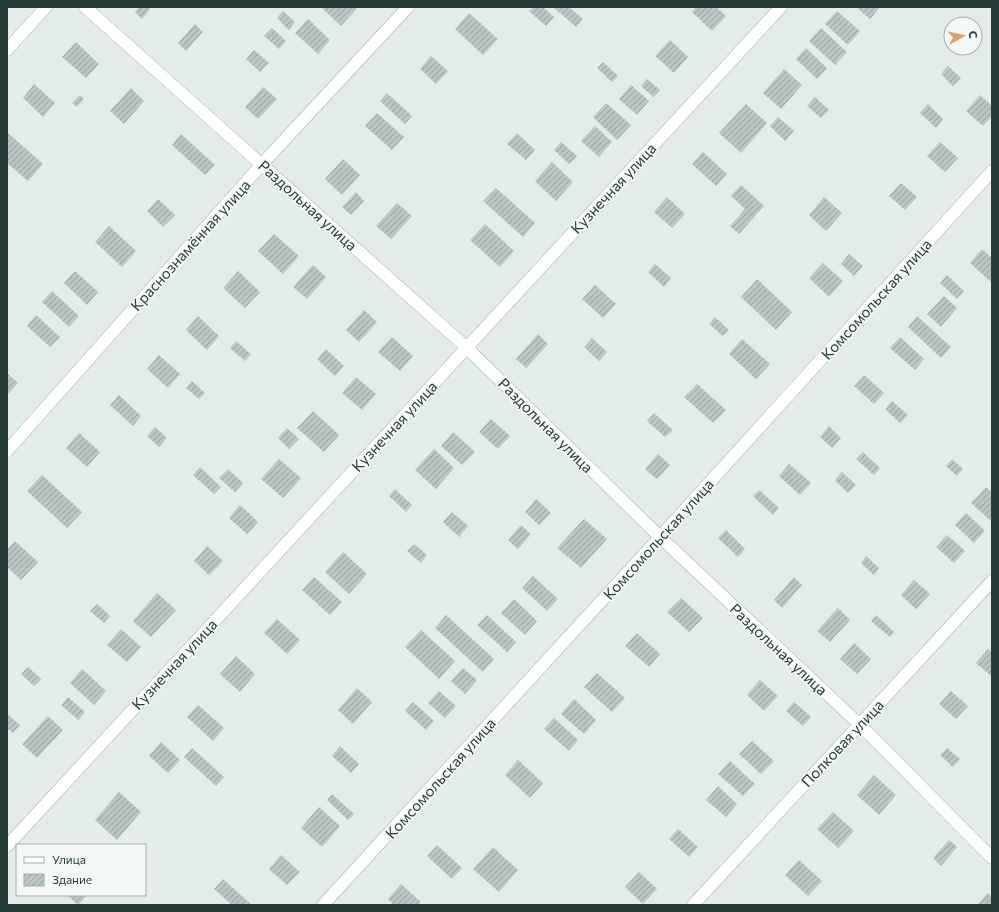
<svg xmlns="http://www.w3.org/2000/svg" width="999" height="912" font-family="Commissioner,sans-serif">
<style>
.building{fill:url(#building-hatch)}
.lines{fill:none;stroke-linecap:round;stroke-linejoin:round}
.minor-casing{stroke:#a6b4b1;stroke-width:13}
.minor{stroke:#fff;stroke-width:12}
.labels{text-anchor:middle;dominant-baseline:central;stroke-width:3.5;stroke-linejoin:round;paint-order:stroke}
.street-label{font-size:15px;fill:#253c39;stroke:#f4f8f7}
</style>
<defs>
<pattern id="building-hatch" width="6" height="6" patternUnits="userSpaceOnUse"><rect width="6" height="6" fill="#b9c6c3"/><path d="M-1 1l2-2M0 6l6-6M5 7l2-2" fill="none" stroke="#96a29f"/></pattern>
</defs>
<rect width="100%" height="100%" fill="#e3ece9"/>
<!-- building -->
<path class="building" d="M139,7H148L150,9L142,19L135,12Z
M321,7H358L341,26Z
M534,7H543L554,17L546,26L529,11Z
M553,7H569L583,19L576,27Z
M696,7H716L726,16L712,31L692,12Z
M856,7H880L870,19Z
M283,11L295,22L289,30L277,18Z
M837,11L860,31L848,45L825,24Z
M469,13L498,39L483,55L455,29Z
M308,19L330,40L318,54L295,33Z
M195,24L203,32L186,51L178,43Z
M272,28L286,41L279,49L264,36Z
M821,28L847,52L835,65L809,41Z
M670,40L688,57L674,73L655,56Z
M76,42L99,64L86,78L62,57Z
M806,48L827,68L817,79L796,59Z
M254,50L269,63L260,72L246,59Z
M431,56L448,71L436,84L420,69Z
M603,62L618,76L612,82L597,68Z
M948,66L961,78L953,86L941,74Z
M784,69L802,85L781,109L763,93Z
M647,79L660,90L653,97L641,86Z
M34,84L55,103L43,117L23,98Z
M631,85L649,101L637,115L619,99Z
M263,87L277,99L258,119L245,107Z
M131,88L144,101L124,124L110,111Z
M387,93L412,116L405,124L380,101Z
M80,95L84,99L77,107L72,103Z
M980,95L992,106V116L983,126L966,111Z
M815,97L829,110L821,118L807,106Z
M606,103L631,125L617,140L593,117Z
M746,104L767,123L741,153L719,133Z
M928,104L943,119L936,128L920,113Z
M377,113L404,137L392,150L365,126Z
M778,117L794,131L785,141L770,126Z
M595,126L612,142L599,157L581,141Z
M7,132L43,164L28,181L7,163Z
M517,133L535,150L526,160L507,144Z
M181,134L215,165L205,175L172,145Z
M561,142L577,156L569,164L554,150Z
M940,142L958,158L945,172L927,156Z
M703,152L727,174L716,186L692,164Z
M343,159L360,175L342,195L325,179Z
M552,162L573,182L556,201L535,181Z
M901,183L917,197L905,210L889,196Z
M741,185L764,206L739,234L730,226L745,209L731,196Z
M496,188L535,223L523,237L483,201Z
M356,192L364,201L351,215L342,207Z
M667,197L685,214L672,228L654,212Z
M824,197L842,213L826,231L809,215Z
M158,199L175,215L163,227L147,211Z
M397,203L412,216L391,239L376,226Z
M485,224L514,251L500,267L470,240Z
M109,226L136,251L122,267L95,242Z
M274,234L299,256L283,274L258,251Z
M982,249L992,258V283L970,263Z
M849,254L863,266L854,276L841,264Z
M823,263L843,281L829,297L809,278Z
M655,264L671,278L664,287L648,272Z
M313,265L326,277L307,299L293,287Z
M75,271L98,292L87,305L64,283Z
M238,271L260,292L245,308L223,288Z
M947,275L964,291L957,299L940,283Z
M757,279L792,312L776,330L741,297Z
M595,285L616,304L603,318L582,299Z
M52,291L79,316L69,327L42,302Z
M944,296L957,308L941,327L927,314Z
M364,310L377,322L359,342L346,330Z
M36,315L60,337L50,347L27,326Z
M198,316L219,336L207,350L186,330Z
M917,316L951,347L941,358L908,327Z
M715,317L729,330L723,336L709,324Z
M538,334L548,344L526,368L516,359Z
M392,337L413,356L400,371L378,352Z
M900,337L924,359L915,370L890,348Z
M592,338L607,352L599,361L584,347Z
M742,339L770,364L756,379L729,354Z
M236,341L251,354L245,361L230,348Z
M326,349L344,366L335,376L317,359Z
M159,355L180,374L168,388L147,369Z
M7,373L18,383L7,395Z
M864,375L884,393L874,404L854,386Z
M356,377L376,394L362,410L342,393Z
M192,381L205,393L199,399L186,388Z
M697,384L726,410L713,423L684,397Z
M119,395L141,416L133,426L110,405Z
M892,401L908,415L900,423L885,409Z
M313,411L339,435L324,452L297,428Z
M654,413L673,430L665,437L647,421Z
M491,419L510,436L498,449L479,432Z
M829,426L841,438L832,448L820,437Z
M155,427L167,438L159,447L147,436Z
M287,428L299,439L289,449L278,438Z
M453,432L475,452L462,465L441,446Z
M79,433L100,452L87,467L66,448Z
M434,449L454,468L436,489L415,470Z
M863,452L880,468L874,475L856,459Z
M658,454L670,465L657,479L645,469Z
M279,459L301,478L283,498L261,479Z
M952,459L963,469L957,476L946,466Z
M789,464L811,483L800,495L779,476Z
M200,467L221,487L214,494L193,475Z
M228,469L243,483L235,492L219,478Z
M842,472L856,485L848,493L835,480Z
M42,475L82,512L67,528L27,491Z
M986,487L992,493V522L971,503Z
M395,489L412,505L406,512L389,496Z
M759,490L779,508L773,515L753,496Z
M536,499L551,513L539,525L525,512Z
M240,505L258,522L247,534L229,518Z
M452,512L468,526L459,537L443,522Z
M966,513L985,531L974,543L955,525Z
M584,519L607,539L581,568L557,548Z
M521,525L531,534L518,549L508,540Z
M726,530L745,549L738,557L718,538Z
M947,535L965,551L954,563L936,547Z
M15,541L38,562L21,580L7,567V550Z
M414,544L427,555L421,563L407,551Z
M207,546L223,561L209,575L194,561Z
M343,552L367,574L349,594L325,572Z
M866,556L879,568L874,575L861,563Z
M533,576L558,599L547,611L522,588Z
M314,577L342,602L330,615L302,590Z
M794,577L802,585L782,608L774,600Z
M914,580L930,594L916,609L901,595Z
M157,593L176,610L151,637L133,621Z
M681,598L703,618L689,632L667,612Z
M514,599L537,621L525,635L501,613Z
M97,604L110,616L104,623L90,611Z
M838,608L850,620L830,642L817,631Z
M446,615L494,659L483,672L435,628Z
M487,615L516,642L507,652L477,625Z
M876,615L894,632L890,637L871,621Z
M277,619L300,640L287,654L264,633Z
M121,629L141,647L127,662L107,645Z
M421,630L455,661L439,679L405,647Z
M637,633L660,654L649,667L625,646Z
M854,643L871,659L857,674L840,659Z
M988,649L992,652V677L976,663Z
M236,656L255,674L240,692L220,674Z
M28,667L41,679L34,686L21,674Z
M463,668L477,680L465,694L451,681Z
M82,669L106,691L94,705L70,683Z
M597,673L625,698L612,712L584,687Z
M760,680L778,696L764,711L747,695Z
M357,688L372,702L353,724L338,710Z
M439,691L456,706L445,718L428,703Z
M951,691L968,706L956,719L939,704Z
M68,697L85,712L78,720L61,705Z
M574,699L596,720L584,734L561,714Z
M413,702L434,721L426,730L405,711Z
M794,702L811,717L803,726L786,711Z
M198,705L224,728L213,741L187,717Z
M7,714L20,725L13,733L7,728Z
M48,716L63,730L37,758L22,744Z
M554,718L578,740L569,751L544,729Z
M752,741L774,761L761,774L739,754Z
M161,742L180,760L168,773L149,756Z
M340,746L359,764L351,773L332,756Z
M192,748L224,777L216,786L184,757Z
M947,748L960,759L953,767L940,755Z
M518,760L543,783L530,798L505,775Z
M730,761L755,784L743,796L718,774Z
M874,775L896,795L879,815L857,795Z
M718,786L737,804L726,817L706,800Z
M119,792L141,812L117,840L95,820Z
M332,794L354,814L348,820L327,800Z
M319,807L340,826L322,847L301,828Z
M833,812L854,831L838,848L817,829Z
M678,829L698,847L689,857L669,839Z
M949,840L957,847L941,866L933,858Z
M437,845L462,868L452,879L427,856Z
M493,847L518,870L499,892L473,869Z
M281,855L300,872L287,885L269,869Z
M799,860L822,881L808,896L785,875Z
M639,872L657,889L643,904L625,887Z
M223,879L252,905H232L214,889Z
M401,884L421,902L418,905H394L388,899Z
M988,893L992,897V905H977Z
M67,895H87L78,905Z"/>
<g class="lines">
<defs>
<path id="minor" d="M85,7L466,347L660,537L859,724L992,858
M7,50L46,7
M7,451L262,164L408,7
M7,846L781,7
M323,905L660,537L992,171
M693,905L992,581"/>
</defs>
<!-- minor casing -->
<use href="#minor" class="minor-casing"/>
<!-- minor -->
<use href="#minor" class="minor"/>
</g>
<g class="labels">
<!-- street labels -->
<g class="street-label">
<text transform="translate(613 188) rotate(-47)">Кузнечная улица</text>
<text transform="translate(308 205) rotate(42)">Раздольная улица</text>
<text transform="translate(190 245) rotate(-48)">Краснознамённая улица</text>
<text transform="translate(876 299) rotate(-48)">Комсомольская улица</text>
<text transform="translate(546 425) rotate(45)">Раздольная улица</text>
<text transform="translate(394 426) rotate(-47)">Кузнечная улица</text>
<text transform="translate(658 539) rotate(-48)">Комсомольская улица</text>
<text transform="translate(779 649) rotate(43)">Раздольная улица</text>
<text transform="translate(174 664) rotate(-47)">Кузнечная улица</text>
<text transform="translate(842 743) rotate(-47)">Полковая улица</text>
<text transform="translate(440 778) rotate(-48)">Комсомольская улица</text>
</g>
</g>
<!-- border -->
<rect width="999" height="912" fill="none" stroke="#253c39" stroke-width="16"/>
<!-- legend -->
<rect x="16" y="844" width="130" height="52" fill="#f4f8f7" stroke="#a1adab"/>
<rect x="24" y="857" width="20" height="6" fill="#ffffff" stroke="#a1adab"/>
<text x="52" y="864" font-size="12" fill="#253c39">Улица</text>
<rect x="24" y="874" width="20" height="12" fill="url(#building-hatch)" stroke="#a1adab"/>
<text x="52" y="884" font-size="12" fill="#253c39">Здание</text>
<!-- north arrow -->
<g transform="translate(963 36) rotate(82)"><circle r="19" fill="#f4f8f7" stroke="#a1adab"/>
<path d="M0-3L7 15L0 10L-7 15Z" fill="#e59c68"/>
<text y="-6" font-size="11" font-weight="bold" text-anchor="middle" fill="#253c39">С</text>
</g>
</svg>
